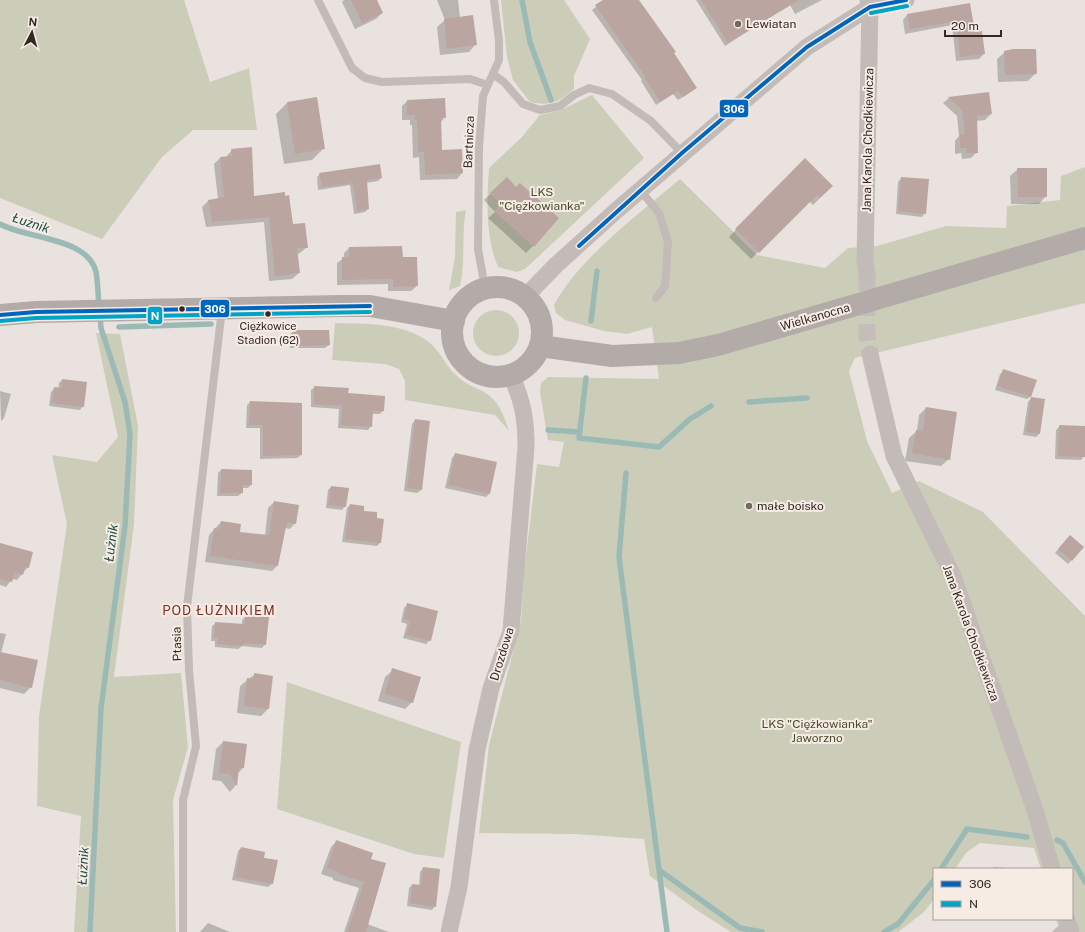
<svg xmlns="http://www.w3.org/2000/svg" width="1085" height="932" font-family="'Public Sans',sans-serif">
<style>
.green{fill:#cccdb9}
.shadow{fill:#0003}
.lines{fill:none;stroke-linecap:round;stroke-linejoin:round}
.stream{stroke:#9bbab6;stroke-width:5.5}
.building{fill:#bba5a1}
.street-tunnel{stroke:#c4bdb9;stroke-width:17;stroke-dasharray:17 8;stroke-linecap:butt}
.lane{stroke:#c2bbb7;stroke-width:8}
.street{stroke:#c2bbb7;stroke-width:17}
.secondary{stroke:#b3aba8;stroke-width:22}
.bus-1-casing{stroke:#f7ece4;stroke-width:7}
.bus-2-casing{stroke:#f7ece4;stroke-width:7}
.bus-1{stroke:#0065bd;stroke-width:4}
.bus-2{stroke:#02a3c6;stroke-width:4}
.poi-dot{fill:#726966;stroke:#f7ece4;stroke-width:1.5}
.bus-dot{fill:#322826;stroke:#f7ece4;stroke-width:1.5}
.labels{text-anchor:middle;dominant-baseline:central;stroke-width:4;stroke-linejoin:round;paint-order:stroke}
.bus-label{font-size:11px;fill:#322826;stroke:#f7ece4}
.poi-label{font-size:12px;fill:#322826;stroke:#f7ece4;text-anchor:start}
.street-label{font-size:12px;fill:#322826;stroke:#f7ece4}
.park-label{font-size:12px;fill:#464e2c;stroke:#f7ece4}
.water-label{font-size:13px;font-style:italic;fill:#20504c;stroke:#f7ece4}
.neighbourhood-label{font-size:13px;letter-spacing:1px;fill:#7a2f26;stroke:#f7ece4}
.line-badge{stroke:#f7ece4;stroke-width:1.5}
.badge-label{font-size:11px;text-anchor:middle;font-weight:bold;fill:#fff}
</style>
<rect width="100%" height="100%" fill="#e9e2de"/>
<!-- green -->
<path class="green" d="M0,0H184L210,82L249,68L257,130H193L162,157L102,239L0,198Z
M501,0H564L590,39L574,76V89C558,103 550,106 530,102L513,80L507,57Z
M592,95L644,158L525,269L517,272L498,267C485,237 487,199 489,168L521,138L540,115L561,110Z
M1085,167V303L855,358L849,371L867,441L892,493L919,481L983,512L1085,616V932H1060L1056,919H1072V869H1041L1034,848L980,843L966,853L955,869H934V899L924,912L898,932H731L698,911L650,876L644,839L575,834L479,833L489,745L521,621L524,572L537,464L559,467L564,442L548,440L540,392L541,383L548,377L659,379L652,327L627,334L604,331L565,320L556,313L554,305C579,258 639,214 680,179L757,255L825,268L848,248L877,246L946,226L1006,228L1007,206L1060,200L1061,176Z
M466,210C461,235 466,261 460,286L449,290L455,257L456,212Z
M473 333a23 23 0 1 1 46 0a23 23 0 1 1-46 0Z
M335,323C365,324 404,322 430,343C441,352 446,367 457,376C464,383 472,386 480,390C498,398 503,413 509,431L495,415L405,400V381L399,369L385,364L332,360Z
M96,333L120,334L138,426L134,524L114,677L181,673L188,747L173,800L176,932H74L81,816L37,806L39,716L67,524L52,455L97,462L118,437Z
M287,682L461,742L444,858L414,854L277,809Z"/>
<!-- shadow -->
<path class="shadow" d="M344,0H376L382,13L376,19L355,29L342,2Z
M437,0H458L460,18L476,44L469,52L440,55L437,27L445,20Z
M605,0H638L673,53L692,91L678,100L673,94L656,105L641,81L642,80L592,10Z
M696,0H762L772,16L725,46Z
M792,0H822L795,14L789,3Z
M969,4L974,33L984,54L979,59L956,61L952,25L905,34L903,20L907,15Z
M1005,52L1036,73L1028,81L998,82L997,59Z
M949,98L991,114L985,120L976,121L977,152L971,158L962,159L961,153L955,154V141L959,136L957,116L943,103Z
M407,101L445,117L440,123L441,151L462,173L457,179L420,180L419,157L413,158L412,125H410V120H402V106Z
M287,103L323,149L312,160L284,164L276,114Z
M232,150L254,197L292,225L307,247L300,253L297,254L299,273L292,279L269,281L264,222L206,227L202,207L208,201L218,199L214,164L220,158L226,157Z
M805,160L832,186L813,205L809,201L751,259L729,237Z
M1018,169L1046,196L1039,204H1011L1010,176Z
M320,174L381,178L378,181L366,183L368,209L365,212L354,214L350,185L318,190L317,177Z
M901,178L925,213L922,217L896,214L898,182Z
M507,179L533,246L526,253L488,218L495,212L484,200Z
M349,248L402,258L417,286L411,291H388V284L337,285V263L344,258V253Z
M293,331L329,345L325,348H290V335Z
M1003,371L1031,396L1027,399L995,390L1000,374Z
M62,380L83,406L80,410L49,406L51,392L55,388L58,389L59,383Z
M315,387L347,394L384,397L383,411L380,414H371V426L368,430L338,428L339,409L311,407V390Z
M0,391L11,394L4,418L1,421Z
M1031,398L1039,434L1036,437L1023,435L1028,402Z
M250,402L301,455L297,458L260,459V428H246L247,405Z
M926,408L949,459L941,466L905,461L909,438L917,431L919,415Z
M415,420L421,490L417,493L404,491L412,424Z
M1060,426L1085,427L1084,456L1081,460L1055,459L1056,430Z
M455,454L496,463L489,494L486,497L445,488L452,458Z
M221,470L251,485L248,488H242V493L238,496H217L218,473Z
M331,487L345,506L342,510L326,508L328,490Z
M274,502L295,523L290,529L285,528L277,566L272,571L205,562L209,535L221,522L239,533L265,536L268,508Z
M350,505L363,512L380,543L377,546L342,542L347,508Z
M1066,540L1083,547L1068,564L1055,553Z
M0,543L28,567L17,580L12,579L6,587L0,585Z
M408,604L430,640L426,644L403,638L407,624L401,622L404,608Z
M246,616L265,644L262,648L242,646L238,649L215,647V641H211L212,626L216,623L242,625V620Z
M0,633L6,634L1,653L31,687L24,694L0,688Z
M393,670L412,702L405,709L378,701L385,677Z
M255,674L268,709L261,716L237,713L240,686Z
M223,742L243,768L238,773L236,785L230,792L221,781L212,780L216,749Z
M337,841L370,859L367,924L389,932H344L359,888L333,880V878L321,874L331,847Z
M241,848L263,858L277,861L272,884L268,887L232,880L238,851Z
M994,867L1018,869H993Z
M423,868L435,906L432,910L407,906L409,888L412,885H419L420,872Z
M208,923L230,932H200Z"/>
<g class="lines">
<!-- stream -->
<path class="stream" d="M522,0L530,42L551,100
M0,224C26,239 88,237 96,272C98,283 98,295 99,306
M591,321L597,271
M119,327L211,324
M586,378L579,438L659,447L690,419L711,406
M749,402L807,398
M548,430L580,432
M626,473L619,557L659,870L740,928L762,932
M1057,840L1063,843L1085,882
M941,869L967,829L1027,837
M659,870L667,932
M90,932L101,708L125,526L130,434L125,402L101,328L100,314
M884,932L898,924L934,880"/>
</g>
<!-- building -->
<path class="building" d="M351,0H377L383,13L362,23Z
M603,0H639L676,52L674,53L697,88L683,97L678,91L660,102L644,77L645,76L595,5Z
M701,0H799L728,43Z
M970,3L975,32L982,31L985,54L960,57L957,21L910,29L907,14Z
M473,15L477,45L447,49L444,19Z
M1013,49H1036L1037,74L1005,75L1004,51Z
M989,92L992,114L977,116L978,153H967V148H960V134H965L962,110L948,97Z
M317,97L325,149L295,154L287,102Z
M445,98L446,118H441L442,150L462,149L463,173L425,175L424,152H418L417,119L415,120V115H407V100Z
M252,147L254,196L285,192V196L289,195L293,224L305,223L308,248H297L300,273L275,276L269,217L212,222L208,200L224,197L220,157L232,156L231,149Z
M805,158L833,186L820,198L817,195L759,253L735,229Z
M380,164L382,178L367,180L369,209L357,211L353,183L322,187L319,173Z
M1017,168H1047V197H1018Z
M507,177L516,187L520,183L559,218L534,247L494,211L501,204L490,193Z
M901,177L929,179L926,214L898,211Z
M402,246L403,257H417L418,286L393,287V279L342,280V257H349V247Z
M292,330H329L330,345L293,346Z
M1003,369L1037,380L1031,397L998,386Z
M62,379L87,382L84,407L52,403L54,387L61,388Z
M314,386L349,388L348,393L385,396L384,411H373L372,427L341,425L342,406L314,404Z
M1031,397L1045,399L1040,434L1026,432Z
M250,401L302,403V455L263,456V425H249Z
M926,407L957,412L950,460L912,453L916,430L923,431Z
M415,419L430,421L422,490L407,488Z
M1059,425L1085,426V457L1058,456Z
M455,453L497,462L490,494L448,485Z
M221,469L252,470V485H243V493H220Z
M331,486L349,488L346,507L328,505Z
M274,501L299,505L296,524L287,522L278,566L210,556L214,528L219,529L221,521L241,524L240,532L269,535Z
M350,504L364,506V511L377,512V518L384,519L381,543L345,539Z
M1070,535L1084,547L1072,561L1058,549Z
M0,543L33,552L29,568L25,567L23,575L15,573L12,582L0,579Z
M407,603L438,611L431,641L406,635L410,621L404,619Z
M245,615L269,617L266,645L243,643V646L217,644L218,638H214L215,622L245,624Z
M0,652L38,660L32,688L0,680Z
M392,668L421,677L413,703L385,694Z
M254,673L273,676L269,709L244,706L247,678L254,679Z
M223,741L247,744L244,768H239L237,786L229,774L219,773Z
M336,840L373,853L371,859L386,863L366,932H347L364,882L338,874L339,872L327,868Z
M241,847L265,852L264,858L278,860L273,884L235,877Z
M423,867L440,869L436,907L410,903L412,884L421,885Z"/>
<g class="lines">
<!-- street-tunnel -->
<path class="street-tunnel" d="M867,274V336L870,354"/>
<!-- lane -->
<path class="lane" d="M318,0L352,68L365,78L382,82L470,79L488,85
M494,75L504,82L523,104L540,110L560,106L574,95L589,88L612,94L651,121L682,153
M640,190L659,213L668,242L665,286L656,298
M485,288L478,249L479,147L483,96L499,60V41L494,0
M183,932V800L196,746L189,670L187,607L222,309
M1057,932L1069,924"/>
<!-- street -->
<path class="street" d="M867,274L865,261L870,7L868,0
M525,297L556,265L617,210L807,47L870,7L906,0
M870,354L894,456L953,576L1036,813L1052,869
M1067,919L1071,932
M449,932L459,887L477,750L491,688L511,631L526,447C526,418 523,402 511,375"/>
<!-- secondary -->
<path class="secondary" d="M452 332a45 45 0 1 1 90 0a45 45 0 1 1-90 0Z
M0,315L36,312L339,306H370L454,321
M540,346L612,356L679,353L718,345L1085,238"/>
<defs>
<path id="bus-1" d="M579,246L682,153L807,47L870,7L906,0
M0,315L36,312L370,306"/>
<path id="bus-2" d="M871,13L907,6
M0,321L36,318L370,312"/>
</defs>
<!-- bus-1 casing -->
<use href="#bus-1" class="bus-1-casing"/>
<!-- bus-2 casing -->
<use href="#bus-2" class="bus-2-casing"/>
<!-- bus-1 -->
<use href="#bus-1" class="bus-1"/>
<!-- bus-2 -->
<use href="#bus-2" class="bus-2"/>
</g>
<!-- markers -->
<g class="poi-dot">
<circle cx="738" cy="24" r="4"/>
<circle cx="749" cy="506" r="4"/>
</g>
<g class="bus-dot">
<circle cx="182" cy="309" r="3.5"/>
<circle cx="268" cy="314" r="3.5"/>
</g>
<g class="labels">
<!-- bus labels -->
<g class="bus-label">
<text x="268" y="326">Ciężkowice<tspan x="268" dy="14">Stadion (62)</tspan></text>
</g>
<!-- poi labels -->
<g class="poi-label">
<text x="746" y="24">Lewiatan</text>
<text x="757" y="506">małe boisko</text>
</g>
<!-- street labels -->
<g class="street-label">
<text transform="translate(868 140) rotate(-89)">Jana Karola Chodkiewicza</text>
<text transform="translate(469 142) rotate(-88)">Bartnicza</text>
<text transform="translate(815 317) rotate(-16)">Wielkanocna</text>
<text transform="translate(971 633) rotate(70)">Jana Karola Chodkiewicza</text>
<text transform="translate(177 644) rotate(-92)">Ptasia</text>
<text transform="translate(502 654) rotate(-73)">Drozdowa</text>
</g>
<!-- park labels -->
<g class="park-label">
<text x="542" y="192">LKS<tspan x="542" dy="14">"Ciężkowianka"</tspan></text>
<text x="817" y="724">LKS "Ciężkowianka"<tspan x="817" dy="14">Jaworzno</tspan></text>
</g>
<!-- water labels -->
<g class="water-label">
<text transform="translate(31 223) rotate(18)">Łużnik</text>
<text transform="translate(111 543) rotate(-83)">Łużnik</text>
<text transform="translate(83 866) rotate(-87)">Łużnik</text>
</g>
<!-- neighbourhood labels -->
<g class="neighbourhood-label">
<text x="219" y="610">POD ŁUŻNIKIEM</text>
</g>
</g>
<g class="line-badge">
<rect x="719" y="99" width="30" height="19" rx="4" fill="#0065bd"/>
<rect x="200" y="299" width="30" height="19" rx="4" fill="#0065bd"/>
<rect x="147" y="306" width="16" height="19" rx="4" fill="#02a3c6"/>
</g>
<g class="badge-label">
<text x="734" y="113">306</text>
<text x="215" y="313">306</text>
<text x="155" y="320">N</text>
</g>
<!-- legend -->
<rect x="933" y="868" width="140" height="52" fill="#f7ece4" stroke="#a89e98"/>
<rect x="941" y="881" width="20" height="6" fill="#0065bd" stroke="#a89e98"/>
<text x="969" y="888" font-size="12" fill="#322826">306</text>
<rect x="941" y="901" width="20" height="6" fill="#02a3c6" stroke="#a89e98"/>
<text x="969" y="908" font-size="12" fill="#322826">N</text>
<!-- north arrow -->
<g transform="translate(32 32) rotate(6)" stroke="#f7ece4" stroke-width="3" paint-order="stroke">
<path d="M0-3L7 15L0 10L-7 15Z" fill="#322826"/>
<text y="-6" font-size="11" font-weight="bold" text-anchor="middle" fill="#322826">N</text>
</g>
<!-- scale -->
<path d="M945 30v6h56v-6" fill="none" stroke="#322826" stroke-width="2"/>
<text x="951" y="30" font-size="12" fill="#322826" stroke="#f7ece4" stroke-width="3" paint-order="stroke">20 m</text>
</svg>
